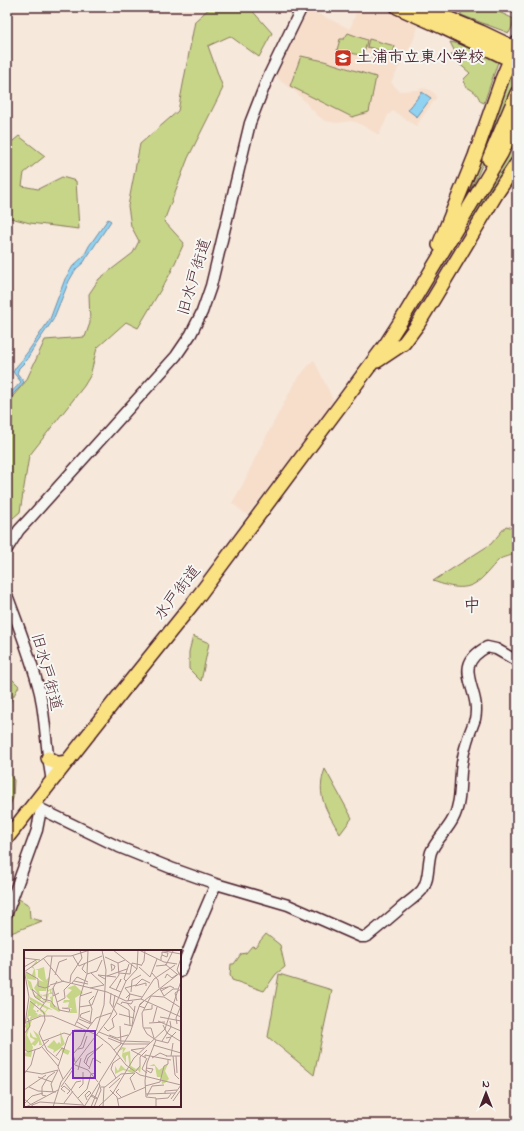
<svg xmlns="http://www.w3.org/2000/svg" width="524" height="1131" font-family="'Indie Flower','Klee One',sans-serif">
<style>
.built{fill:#f6decb}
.green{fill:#c7d589;stroke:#887a5a}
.water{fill:#8fd2f1;stroke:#738aa2}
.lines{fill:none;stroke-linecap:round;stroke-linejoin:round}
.secondary-casing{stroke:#4a1f2b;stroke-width:13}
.highway-casing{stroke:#4a1f2b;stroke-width:16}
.secondary{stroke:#f6f6f2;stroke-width:10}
.highway{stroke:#fae181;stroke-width:13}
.labels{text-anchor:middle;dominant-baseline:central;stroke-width:4;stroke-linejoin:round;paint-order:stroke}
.poi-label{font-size:16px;font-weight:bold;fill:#4a1f2b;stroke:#f6f6f2;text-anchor:start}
.street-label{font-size:16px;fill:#4a1f2b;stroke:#f6f6f2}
.quarter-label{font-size:18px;fill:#4a1f2b;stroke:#f6f6f2}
.inset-road{fill:none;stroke:#b19895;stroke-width:1}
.view{fill:#7b2cbf;fill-opacity:0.15;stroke:#7b2cbf;stroke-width:2}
.inset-edge{fill:none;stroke:#4a1f2b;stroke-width:2}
</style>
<rect width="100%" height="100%" fill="#f6e8db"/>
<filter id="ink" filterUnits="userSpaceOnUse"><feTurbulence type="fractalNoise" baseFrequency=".025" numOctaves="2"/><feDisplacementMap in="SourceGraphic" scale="8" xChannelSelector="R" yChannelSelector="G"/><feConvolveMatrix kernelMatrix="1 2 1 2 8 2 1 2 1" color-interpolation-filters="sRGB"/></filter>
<g filter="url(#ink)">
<!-- built -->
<path class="built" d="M358,7H385L420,22L413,41L391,82L399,91L418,90L422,88L428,89L434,93L436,98L416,126L393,111L388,115L379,135L358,123L351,121L337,123L325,121L316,114L297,93L283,83L274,74L306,8L350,29Z
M314,360L335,404L247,515L232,503L242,486L258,452L295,382L312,361Z"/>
<!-- green -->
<path class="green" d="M211,7H249L272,33L259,57L230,36L208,46L223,88L188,158L164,221L184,243L170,274L138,328L126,322L97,348L90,376L84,386L29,456L20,512L7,523V451L8,450L7,448V403L26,381L45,340L85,337L90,323L89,294L99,279L133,253L139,241L131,226L128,206L140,144L178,111L195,21Z
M464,7H488L514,19L512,27L509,33L461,15V12Z
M502,7H517V16Z
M348,33L367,40L365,50L360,55L337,50L340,39H344Z
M369,39L395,46L393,53L367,47Z
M450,42C467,45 483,53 498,62L484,103L480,101C478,93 472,90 465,86L464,79L470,73L450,56L455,52Z
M301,56L324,61L376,77L369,112L352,117L290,86Z
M510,68L517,69V83L476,179L465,199L462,197Z
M517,134V153L505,170L473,224L468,221L505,154L509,153Z
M19,136L45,156L24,173L22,186L38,189L62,177L76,181L79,229L30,223L7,217V146Z
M506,526L517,529V551C510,558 507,555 500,559C495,563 490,570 485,575C469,593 453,588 433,581L491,544Z
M193,636L209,643L201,681L189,669V652Z
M7,674L19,686L7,708Z
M325,769L352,818L340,834C327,811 315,796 325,769Z
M7,772L14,780L13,798L7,813Z
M17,898L29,905L30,918L42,921L11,933L9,924Z
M266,934L280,945L285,967L276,974L264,991L232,980L230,975L231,964H234L241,954L246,953L252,946L255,947Z
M279,974L332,990L314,1075L268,1037Z"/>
<!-- water -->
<path class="water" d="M422,92L431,98L417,117L408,110Z
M108,219L111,221L87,257L84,262L76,269L69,281L53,320L35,346L28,357V359L19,368L17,373L24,382L7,401V397L21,382L13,372C16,366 19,364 23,359C24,357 25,355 27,353L50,319L65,279L73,266L84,256L89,246Z"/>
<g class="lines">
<defs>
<path id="secondary" d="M7,549L19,530L32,516L176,356L191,334L202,312L211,286L250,123L268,77L302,7
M7,595C19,627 32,660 40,693C46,722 46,752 52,781
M41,809L119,847L171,868L216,884L288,905L361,937H365L369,935C380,926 391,917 401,908C408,902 416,897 422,890C430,879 427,865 431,852C436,840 447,831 453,819C462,802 459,782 462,763C463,757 464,751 466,745C468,736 472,728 475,719C482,689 449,667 487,647L496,649L517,661
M7,913L37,830L41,809L36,805
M180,972L198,926L216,884"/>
<path id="highway" d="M397,7L442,27L517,63
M421,7L481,32L517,49
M489,159L517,93
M439,245L475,156L502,79L517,43
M377,361L404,343L418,324L434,298L497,193L517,163
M48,758C55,764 60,764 68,761
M7,838L125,688L194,602L386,344L404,316L501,154L517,119"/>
</defs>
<!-- secondary casing -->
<use href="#secondary" class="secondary-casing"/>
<!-- highway casing -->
<use href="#highway" class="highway-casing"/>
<!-- secondary -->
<use href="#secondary" class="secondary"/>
<!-- highway -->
<use href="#highway" class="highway"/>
</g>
</g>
<!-- icons -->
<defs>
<symbol id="school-square" viewBox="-11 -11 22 22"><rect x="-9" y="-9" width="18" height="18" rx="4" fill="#c8321e" stroke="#f6f6f2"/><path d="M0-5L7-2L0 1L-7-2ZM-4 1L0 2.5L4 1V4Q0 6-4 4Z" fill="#fff"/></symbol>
</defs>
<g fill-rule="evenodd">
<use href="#school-square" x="333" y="48" width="20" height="20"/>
</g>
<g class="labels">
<!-- poi labels -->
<g class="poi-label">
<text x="356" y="58">土浦市立東小学校</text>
</g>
<!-- street labels -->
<g class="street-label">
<text transform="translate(195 277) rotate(-73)">旧水戸街道</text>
<text transform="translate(178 593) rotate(-52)">水戸街道</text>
<text transform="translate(46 672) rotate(75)">旧水戸街道</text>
</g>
<!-- quarter labels -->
<g class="quarter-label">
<text x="472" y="607">中</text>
</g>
</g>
<!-- overview -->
<g transform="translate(24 950)">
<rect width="157" height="157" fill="#f6e8db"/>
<path d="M13,10V13L9,16L11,20L20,17L22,30L26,26L24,40L29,38L27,41L29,44H25L23,51L28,53L26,47L29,46V54L37,60L35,62L26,57V53L17,51L22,50L23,47L19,46V45L26,43V40L24,42L23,38L22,41H15L16,45L17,44H18L16,46L19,45L16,50L10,46L8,42L12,46L14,44L10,38L15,30L20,32L14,27V20H11L12,30L3,29L7,32L9,39L8,41L6,39V47L29,60L24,59L21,63L23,65L19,64L18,61L17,63L16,58L21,62L23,59L16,55L12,57L14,55L12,53L9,59L13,62V60H15L14,62H11L14,64L12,66L16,64L18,65L5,70L7,66H5L2,72L6,51L11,53L6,50V38L5,37L1,22L8,25L10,19L7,17ZM51,35L59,43L51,48L53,63H45L48,58H39L44,57L45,52L39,53L40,50H46L42,46L48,40L43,38ZM8,70L3,85L9,97L7,107L0,106V103L4,102L0,99L2,77L0,79L2,73ZM9,80L15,85L18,95H15V91L11,96L7,94L11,90L6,87V82L9,87L13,88ZM36,81L41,94L37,97L46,101L44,105L38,102L37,98L29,103L30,100L23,97L30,90L33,94L35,92L37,94ZM98,97L102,98L99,103L106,101L107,116L112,119L117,116L116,123L114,120L109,123L99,120L91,124V116L94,121L97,115L101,119L106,120L104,105L102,106V113L98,106L99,99L93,102ZM130,114L135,120L144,114L141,121L145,129L141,133L138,134L137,127H133L131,116H125Z" fill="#c7d589"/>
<path class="inset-road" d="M89,0L113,19M115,0L140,12L153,14M135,0L157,4M49,6L55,16L78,6M81,7L94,13M0,8L16,10M19,8L38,31L83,42L102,51L117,49L157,67M157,8L153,20L157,27M137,10V7L138,5V2L144,3L143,7L138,5M61,13L58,19L62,23M141,14L153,24M117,16L120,11L121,0M132,16L142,15L149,1M0,17L12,10M115,17L126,27L133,9M0,19L5,47L1,74M87,21L90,19L91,16L87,14L88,20M0,22L23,6H47L66,0M2,22L14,29V36L21,38L26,36M67,23L80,35M95,23L106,24L108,13L117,15M128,23L134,30L135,38M63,24L73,21L78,10M31,25L35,12L43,9M83,26L103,19M141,28L143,24L148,28L154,24M81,29L74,25L92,27M33,31L29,38L33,52L41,48L40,40L47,33M50,31L64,34M102,31L100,29L105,14M46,32L47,25L58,8L56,0M48,33L53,27L64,32M26,35L40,31M111,36L122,33V36M85,37L97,42M86,37L95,25L94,13L101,10M29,38V46L35,43M66,38L80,35M8,39L19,49L27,51L31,57M8,39L11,47L20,53M92,40L97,29L96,32M137,41L146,36L150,38M107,42L108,30L117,25M87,43L86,53L93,64M56,46L68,42M140,46L149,39H154M140,46L136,39L144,37M102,48L106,44L101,38L112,35L118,29L126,33M117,49L130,29L151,15M121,50L115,56L121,58M6,51L20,63L21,70L15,83L23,100L35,110M104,51L106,44L118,47M153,51L151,43L157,39M33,52L35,60L45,62L46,59L38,58M93,53L105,60L106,75M103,53L111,62M97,54L98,52L107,54L109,51M55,57L68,55L74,40M89,57L91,45M16,59L22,51L28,6M120,60L128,59V55M66,61L57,64L56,67L68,73M95,64L110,68M136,67L157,71M55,69L67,74M134,71L157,81M53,72L65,79M129,72L133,57M0,73L17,66H28L73,85L86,95L102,115L116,125L157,135M66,73L68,59L65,51L70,46M125,73L141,72M100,74L108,76L111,56M153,74L152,68L156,58M51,75L55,67L56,47L63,24L64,1M139,75L143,83L156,91M80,77L84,81L90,77L88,69L93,64M120,78H127L130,88M72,81L80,55L82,20L78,0M75,82L97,91L126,92M0,84L6,76L4,68M85,85L93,88L104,85M84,88L99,94M142,88L147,87L152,82M132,90L144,93L147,87M19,91L40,83L47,85M138,91L147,77L146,71M98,94H125M129,95L157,103M18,97L34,116M0,99L4,102L16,98L25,90M54,99L59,98L63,86M90,100L97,94L96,76M107,100L122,108M107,100L120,98M32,106L38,98L41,99M142,106H157M147,106L149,93M149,106L151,125L155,129M152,106L153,123M121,108V105L147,110M123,108L118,119L123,123M128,108L136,103L143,106M51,112L49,104L57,95L62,81L72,68L87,63M62,114L60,112L63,105L76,97M51,115L64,120L74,132M34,117L44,87L50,80H58M34,117L39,129M66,118L62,114L64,108L79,94M65,119L69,108L77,113M54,120L57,108M122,120L127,123L129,119L122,118M0,121L18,124L34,120M112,121L116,116V107L123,100M0,124L7,115L11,100M14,127L28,132M92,128L87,119L89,113L96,108M41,133L61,157M121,136L136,132L140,116L144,114V110M5,137L14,141L32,142M37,137L50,118M77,137H81L97,124L111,123M55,138L59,134V122M85,138L96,128M95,139L92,142L98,148M0,140L22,125M47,140L52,132L57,131M86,140L93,147L95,157M111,140L106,128L111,123M29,142L27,134L34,120M41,142L37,139L40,136L46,141L43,144M122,144L151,143M141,144V141L153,140M68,145L73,148V149L67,146ZM22,146L18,145V137L24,127L31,122M123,146L128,136L140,135M54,148L63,139L67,124L72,123M0,149L10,157M94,149L122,137M132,149L144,148L147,144M147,149L157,135M63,150L61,145L65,141L67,143L63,147M149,151L156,141M40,153L49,141M0,154L8,146L19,143M8,155L16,152L59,155M2,157L34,140M29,157L37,132L86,67L102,31L113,19L114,0M60,157L106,83L116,54L157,22M67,157L76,135M70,157L77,140L75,133M74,157L89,143L110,108L141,79L157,31M79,157L80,137M132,157V148L122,147L121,131L123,113L132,90L123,84L119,77L118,63L127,46L140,47L157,58"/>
<path class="view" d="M49,81H71V128H49Z"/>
<rect width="157" height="157" class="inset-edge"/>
</g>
<!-- margin -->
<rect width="524" height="1131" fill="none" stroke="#f6f6f2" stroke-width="24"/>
<rect x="12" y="12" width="500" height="1107" fill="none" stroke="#4a1f2b" stroke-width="1.5" filter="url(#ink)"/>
<!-- north arrow -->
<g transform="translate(486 1093)" stroke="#f6f6f2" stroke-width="3" paint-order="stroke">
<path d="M0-3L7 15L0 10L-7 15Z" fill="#4a1f2b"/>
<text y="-6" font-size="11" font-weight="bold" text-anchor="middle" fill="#4a1f2b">N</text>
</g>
</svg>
